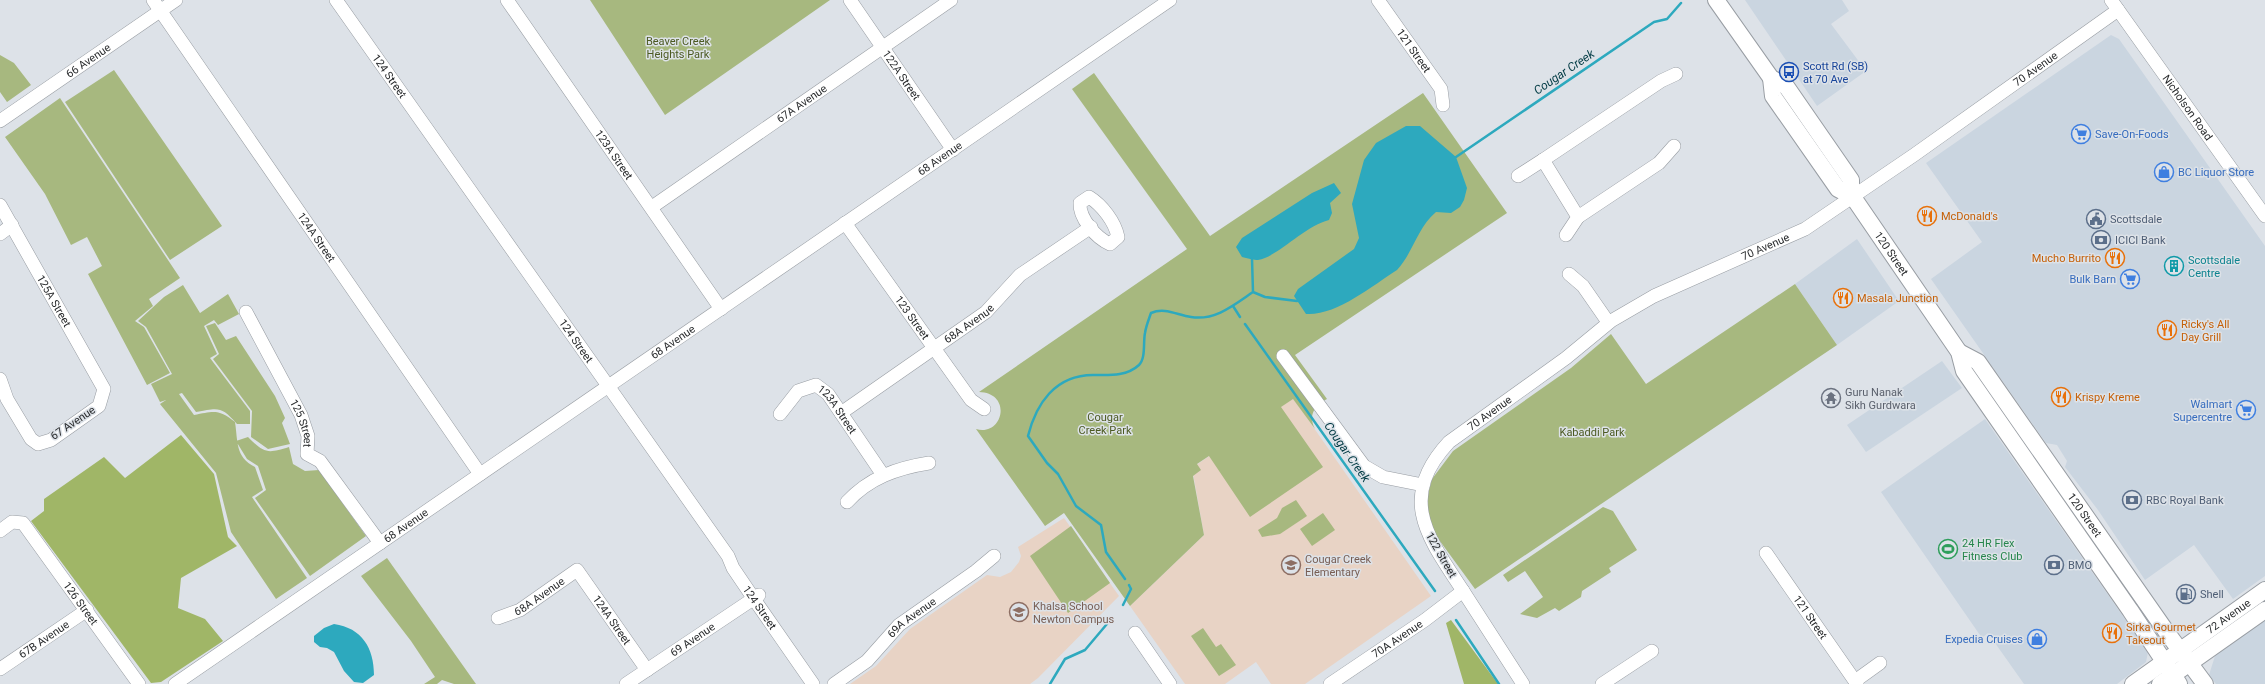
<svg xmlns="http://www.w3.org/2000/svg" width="2265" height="684" font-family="Roboto,sans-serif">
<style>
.built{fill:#cad5e0}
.industrial{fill:#e8d3c5}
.green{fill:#a7b87f}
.forest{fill:#a0b667}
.water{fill:#2da9be}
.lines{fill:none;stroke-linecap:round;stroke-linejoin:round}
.stream{stroke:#2da9be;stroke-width:2.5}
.minor-casing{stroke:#989da3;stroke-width:14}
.major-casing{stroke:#989da3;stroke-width:18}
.minor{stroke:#fff;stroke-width:13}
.major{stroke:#fff;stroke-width:16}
.labels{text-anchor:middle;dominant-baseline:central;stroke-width:3;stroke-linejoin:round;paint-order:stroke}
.park-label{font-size:11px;fill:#4c5a22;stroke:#dde2e8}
.street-label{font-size:11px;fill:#2a2c2e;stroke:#dde2e8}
.transit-label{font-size:11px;fill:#164399;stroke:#dde2e8;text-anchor:start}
.shop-label{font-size:11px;fill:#366cbe;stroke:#dde2e8;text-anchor:end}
.food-label{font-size:11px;fill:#c56008;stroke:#dde2e8;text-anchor:start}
.service-label{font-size:11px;fill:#4e5e75;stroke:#dde2e8;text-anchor:start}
.culture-label{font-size:11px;fill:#0d838f;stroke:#dde2e8;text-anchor:start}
.worship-label{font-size:11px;fill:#5b616d;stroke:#dde2e8;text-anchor:start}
.leisure-label{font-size:11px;fill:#27864d;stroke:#dde2e8;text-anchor:start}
.education-label{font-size:11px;fill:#785e54;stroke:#dde2e8;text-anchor:start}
.water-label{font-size:12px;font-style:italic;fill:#023b44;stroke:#dde2e8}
</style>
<rect width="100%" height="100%" fill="#dde2e8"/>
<!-- built -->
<path class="built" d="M1745,0H1842L1849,11L1831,24L1866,71L1817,106Z
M2111,35L2119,39L2265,246V576L2233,599L2194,545L2145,580L2098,510L2065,467L2067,461L2057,445L2046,443L1931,279L1982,242L1926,163Z
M1857,239L1899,301L1837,345L1795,284Z
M1942,361L1962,388L1866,452L1847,425Z
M1985,419L2148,652L2146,662L2117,684H2024L1988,633L1982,638L1881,492Z
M2265,620V684H2216L2209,675L2215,656Z"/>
<!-- industrial -->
<path class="industrial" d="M1293,398L1431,596L1305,684H1271L1256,662L1225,684H1185L1130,606L1204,535L1192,468Z
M1064,518L1119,596L1038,678L1030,684H850L876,666L910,629L987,575L1000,577L1011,572L1019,562L1021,556L1018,547Z"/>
<!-- green -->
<path class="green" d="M590,0H830L665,115Z
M0,55L14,63L31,85L7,102L0,92Z
M114,70L222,226L170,260L65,102Z
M1094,73L1210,236L1423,93L1507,213L1295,355L1327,399C1314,405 1308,416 1315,429L1293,399L1281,407L1323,467L1250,517L1209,456L1197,464L1201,470L1193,476L1204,535L1130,606L1064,513L1045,526L976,429C1003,437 1013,393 979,392L1187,249L1072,89Z
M60,98L180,278L149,299L153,306L135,321L144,327L170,373L147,385L88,274L102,266L87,237L71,245L45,194L5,137Z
M1795,284L1837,345L1475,589L1434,533L1427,516L1428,494L1432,479L1453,451L1571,368L1611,334L1646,384Z
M183,285L200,313L228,294L239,314L218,325L214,320L204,326L217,354L210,358L250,411V424H237C221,406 219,408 196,412L182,393L179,394L194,415C214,411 219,409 235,422C238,441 235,457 255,467L263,490L252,497L307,578L276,599L231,532L216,473L160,404L166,400L160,402L151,384L172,374L146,327L138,321L164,297Z
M215,323L226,340L236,336L275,396L285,418L282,423L290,444L268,449L251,437L252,411L213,359L219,354L206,326Z
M248,437C264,453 267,454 289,447L293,464L305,471L319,470L366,536L310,576L255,498L266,490L258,466L247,459L236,441Z
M1296,500L1307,516L1280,534L1262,537L1258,530L1277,518L1282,508Z
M1603,507L1613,511L1637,550L1609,568L1611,572L1582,591L1581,597L1559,611L1555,608L1537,618L1520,614L1543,597L1525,571L1508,582L1503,575Z
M1323,513L1335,530L1312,546L1300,529Z
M1071,526L1110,583L1068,613L1030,556Z
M387,558L476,684H454L442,680L437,684H424L435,677L411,641L361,576Z
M1203,628L1216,647L1221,644L1236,665L1219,676L1191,636Z"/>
<!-- forest -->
<path class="forest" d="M181,435L214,474L228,537L237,546L181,578L178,608L205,619L223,641L161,682L151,683L31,521L44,511V499L104,457L125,478Z
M1451,620L1498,684H1464L1446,623Z"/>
<!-- water -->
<path class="water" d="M1406,126H1420L1456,157L1467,188L1464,200L1460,207L1451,213L1436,212C1417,228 1413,253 1397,270C1372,286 1336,316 1306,314L1294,296L1298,289L1354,249L1359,238L1352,204L1364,160L1376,143Z
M1334,183L1341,193L1330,203L1332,213L1329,220C1303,227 1279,256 1258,260C1254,260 1247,258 1242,257L1236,247L1242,238L1312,193Z
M334,624C362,628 374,648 374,675L363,683L354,682L344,671L334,652L327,648L320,647L314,642V636L324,628Z"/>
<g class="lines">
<!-- stream -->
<path class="stream" d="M1456,157L1654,22L1667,19L1681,3
M1253,292L1265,297L1297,301
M1233,306L1240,317
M1245,324L1435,591
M1125,579L1106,552L1101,525L1076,506L1058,474L1047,463L1028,436C1036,404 1055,375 1093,375C1108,375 1126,377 1139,365C1146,358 1143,342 1145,333C1146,326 1149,319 1151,313C1165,307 1177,315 1191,317C1215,321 1234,305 1253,292L1252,259
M1123,605L1131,589L1129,585
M1456,620L1499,684
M1050,684L1065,659L1085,650L1112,618"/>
<defs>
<g id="minor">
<path id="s1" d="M153,0L480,474"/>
<path id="s2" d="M336,0L728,556L733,568L754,599L813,684"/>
<path id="s3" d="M507,0L721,309"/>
<path id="s4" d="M850,0L953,150"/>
<path id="s5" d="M1378,0L1441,89L1443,105"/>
<path id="s6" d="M2111,0L2265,216"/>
<path id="s7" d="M0,121L176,0"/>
<path d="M1518,176L1543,160"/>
<path d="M1089,197C1102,205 1115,222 1118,237L1110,244C1096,238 1079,218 1080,203Z"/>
<path id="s8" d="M0,205L104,389L99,406L51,440L38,444L31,439L7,399L0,379"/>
<path id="s9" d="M652,207L951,0"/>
<path d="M1578,217L1659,163L1674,146"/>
<path id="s10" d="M845,223L971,400L984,409"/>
<path d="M0,234L12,225"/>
<path d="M1566,235L1578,217L1543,160L1661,81L1676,74"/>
<path d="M1569,274L1583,286L1608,322"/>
<path id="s11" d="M246,312L301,415L308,436L307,454L320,461L380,543"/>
<path d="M1283,356L1364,466L1383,477L1423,485"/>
<path id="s12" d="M841,413L986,312L1020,275L1091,227"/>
<path id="s13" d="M780,414L798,391L816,385L828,394L883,475"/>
<path d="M847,502C869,478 897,468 929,463"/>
<path id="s14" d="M0,531L12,522L23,523L139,684"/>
<path id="s15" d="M1766,553L1857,684"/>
<path id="s16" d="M498,618L520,610L577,570L647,670"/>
<path d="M1135,633L1170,684"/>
<path id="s17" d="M0,669L87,610"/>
<path d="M1855,681L1880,663"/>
<path id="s18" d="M175,684L1170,0"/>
<path id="s19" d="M626,684L759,595"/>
<path id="s20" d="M834,684L867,661L899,625L976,571L994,556"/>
<path id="s21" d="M1330,684L1425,620L1463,591"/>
<path id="s22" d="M1523,684C1504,654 1484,624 1465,594C1430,540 1395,500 1449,442L1566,358L1611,321L1654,296L1805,229L1914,155L2118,10"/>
<path d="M1602,684L1652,651"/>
</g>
<g id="major">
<path d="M1716,0L1771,78L1786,86L1851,180V194"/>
<path id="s23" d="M1771,78L1773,96L1838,189L1853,197L1959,352L1964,371L2130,610L2179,684"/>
<path id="s24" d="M1959,352L1978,362L2168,634L2205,684"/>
<path id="s25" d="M2133,684L2265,590"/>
<path d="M2160,684L2265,610"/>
</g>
</defs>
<!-- minor casing -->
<use href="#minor" class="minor-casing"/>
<!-- major casing -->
<use href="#major" class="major-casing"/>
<!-- minor -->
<use href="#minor" class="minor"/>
<!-- major -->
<use href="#major" class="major"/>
</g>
<!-- icons -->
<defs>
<symbol id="bus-ring" viewBox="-11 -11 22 22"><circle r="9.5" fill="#dde2e8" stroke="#1a4fb4" stroke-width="1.5"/><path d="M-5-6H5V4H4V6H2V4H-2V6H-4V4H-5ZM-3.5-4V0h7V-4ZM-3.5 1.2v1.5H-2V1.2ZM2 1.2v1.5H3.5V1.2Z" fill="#1a4fb4"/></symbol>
<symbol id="supermarket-ring" viewBox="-11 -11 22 22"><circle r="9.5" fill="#dde2e8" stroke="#3f7fe0" stroke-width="1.5"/><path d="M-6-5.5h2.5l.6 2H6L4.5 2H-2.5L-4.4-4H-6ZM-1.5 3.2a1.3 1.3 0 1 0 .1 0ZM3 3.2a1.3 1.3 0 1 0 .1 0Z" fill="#3f7fe0"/></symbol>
<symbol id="shop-ring" viewBox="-11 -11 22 22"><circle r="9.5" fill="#dde2e8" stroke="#3f7fe0" stroke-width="1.5"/><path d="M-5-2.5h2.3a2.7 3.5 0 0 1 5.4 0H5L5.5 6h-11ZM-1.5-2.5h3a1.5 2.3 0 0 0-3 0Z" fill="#3f7fe0"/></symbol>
<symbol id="restaurant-ring" viewBox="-11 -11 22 22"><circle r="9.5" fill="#dde2e8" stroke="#e8710a" stroke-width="1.5"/><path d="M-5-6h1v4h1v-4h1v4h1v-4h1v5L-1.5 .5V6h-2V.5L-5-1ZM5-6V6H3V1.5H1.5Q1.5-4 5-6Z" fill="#e8710a"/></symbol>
<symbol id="civic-ring" viewBox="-11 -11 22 22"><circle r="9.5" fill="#dde2e8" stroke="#5c6f8a" stroke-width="1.5"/><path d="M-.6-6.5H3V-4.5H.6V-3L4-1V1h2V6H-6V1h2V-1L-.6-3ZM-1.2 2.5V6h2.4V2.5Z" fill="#5c6f8a"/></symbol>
<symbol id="bank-ring" viewBox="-11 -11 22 22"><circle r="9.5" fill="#dde2e8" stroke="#5c6f8a" stroke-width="1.5"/><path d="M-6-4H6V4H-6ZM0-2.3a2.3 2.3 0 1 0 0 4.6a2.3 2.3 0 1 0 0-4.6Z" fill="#5c6f8a"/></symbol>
<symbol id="building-ring" viewBox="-11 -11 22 22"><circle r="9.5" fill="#dde2e8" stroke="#0f9aa8" stroke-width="1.5"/><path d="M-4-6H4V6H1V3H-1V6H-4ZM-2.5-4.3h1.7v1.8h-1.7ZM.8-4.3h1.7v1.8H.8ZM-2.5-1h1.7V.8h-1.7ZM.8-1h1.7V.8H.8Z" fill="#0f9aa8"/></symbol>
<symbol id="temple-ring" viewBox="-11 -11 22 22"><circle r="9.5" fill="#dde2e8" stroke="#6b7280" stroke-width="1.5"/><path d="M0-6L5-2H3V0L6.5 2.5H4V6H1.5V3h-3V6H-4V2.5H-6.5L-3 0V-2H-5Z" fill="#6b7280"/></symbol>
<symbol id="stadium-ring" viewBox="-11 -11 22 22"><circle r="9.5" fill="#dde2e8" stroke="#2e9e5b" stroke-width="1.5"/><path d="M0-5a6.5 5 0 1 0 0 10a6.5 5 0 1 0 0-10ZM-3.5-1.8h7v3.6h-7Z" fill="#2e9e5b"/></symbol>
<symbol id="school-ring" viewBox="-11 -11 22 22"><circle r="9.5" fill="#dde2e8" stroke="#8d6e63" stroke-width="1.5"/><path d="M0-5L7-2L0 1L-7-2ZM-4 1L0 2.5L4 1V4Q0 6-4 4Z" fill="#8d6e63"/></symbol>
<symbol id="fuel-ring" viewBox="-11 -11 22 22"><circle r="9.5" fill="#dde2e8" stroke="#5c6f8a" stroke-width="1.5"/><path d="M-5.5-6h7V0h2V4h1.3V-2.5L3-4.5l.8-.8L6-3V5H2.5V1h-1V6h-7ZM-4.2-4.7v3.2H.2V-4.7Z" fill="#5c6f8a"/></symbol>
</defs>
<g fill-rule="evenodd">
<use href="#bus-ring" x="1778" y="61" width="22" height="22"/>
<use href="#supermarket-ring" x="2070" y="123" width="22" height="22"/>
<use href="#shop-ring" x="2153" y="161" width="22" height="22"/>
<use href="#restaurant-ring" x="1916" y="205" width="22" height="22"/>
<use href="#civic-ring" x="2085" y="208" width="22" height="22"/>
<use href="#bank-ring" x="2090" y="229" width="22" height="22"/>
<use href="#restaurant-ring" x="2104" y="247" width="22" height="22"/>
<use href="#building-ring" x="2163" y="255" width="22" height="22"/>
<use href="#supermarket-ring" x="2119" y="268" width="22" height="22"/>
<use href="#restaurant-ring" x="1832" y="287" width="22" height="22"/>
<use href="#restaurant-ring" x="2156" y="319" width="22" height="22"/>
<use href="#restaurant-ring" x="2050" y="386" width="22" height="22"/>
<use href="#temple-ring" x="1820" y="387" width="22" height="22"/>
<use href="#supermarket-ring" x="2235" y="399" width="22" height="22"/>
<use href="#bank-ring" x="2121" y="489" width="22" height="22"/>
<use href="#stadium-ring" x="1937" y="538" width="22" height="22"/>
<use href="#school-ring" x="1280" y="554" width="22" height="22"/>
<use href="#bank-ring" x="2043" y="554" width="22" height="22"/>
<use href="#fuel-ring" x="2175" y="583" width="22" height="22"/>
<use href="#school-ring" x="1008" y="601" width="22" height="22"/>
<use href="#restaurant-ring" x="2101" y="622" width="22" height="22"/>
<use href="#shop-ring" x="2026" y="628" width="22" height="22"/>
</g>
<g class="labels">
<!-- park labels -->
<g class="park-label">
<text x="678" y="41">Beaver Creek<tspan x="678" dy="13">Heights Park</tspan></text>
<text x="1105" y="417">Cougar<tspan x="1105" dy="13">Creek Park</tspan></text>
<text x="1592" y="432">Kabaddi Park</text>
</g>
<!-- street labels -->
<g class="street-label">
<text stroke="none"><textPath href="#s5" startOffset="62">121 Street</textPath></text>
<text stroke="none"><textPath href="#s7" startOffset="107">66 Avenue</textPath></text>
<text stroke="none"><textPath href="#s22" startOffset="976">70 Avenue</textPath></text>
<text stroke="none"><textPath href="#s4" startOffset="91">122A Street</textPath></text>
<text stroke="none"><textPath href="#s2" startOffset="93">124 Street</textPath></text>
<text stroke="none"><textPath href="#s9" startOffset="182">67A Avenue</textPath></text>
<text stroke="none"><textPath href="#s6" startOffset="132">Nicholson Road</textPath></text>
<text stroke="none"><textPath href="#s3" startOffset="188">123A Street</textPath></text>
<text stroke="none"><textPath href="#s18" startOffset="928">68 Avenue</textPath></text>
<text stroke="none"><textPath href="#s1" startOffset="288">124A Street</textPath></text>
<text stroke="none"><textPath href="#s22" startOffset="652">70 Avenue</textPath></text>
<text stroke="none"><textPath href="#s23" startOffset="217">120 Street</textPath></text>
<text stroke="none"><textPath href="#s8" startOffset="110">125A Street</textPath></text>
<text stroke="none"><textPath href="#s10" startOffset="116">123 Street</textPath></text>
<text stroke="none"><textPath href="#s12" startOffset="156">68A Avenue</textPath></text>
<text stroke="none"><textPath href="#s2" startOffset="417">124 Street</textPath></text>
<text stroke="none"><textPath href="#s18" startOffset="604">68 Avenue</textPath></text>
<text stroke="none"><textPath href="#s13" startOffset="81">123A Street</textPath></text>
<text stroke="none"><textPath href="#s22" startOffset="328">70 Avenue</textPath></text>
<text transform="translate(73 423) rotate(-34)">67 Avenue</text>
<text stroke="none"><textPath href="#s11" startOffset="125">125 Street</textPath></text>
<text stroke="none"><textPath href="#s24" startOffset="208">120 Street</textPath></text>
<text stroke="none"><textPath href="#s18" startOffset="280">68 Avenue</textPath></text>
<text transform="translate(1441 555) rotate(60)">122 Street</text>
<text stroke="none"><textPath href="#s16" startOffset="47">68A Avenue</textPath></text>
<text stroke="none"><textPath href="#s14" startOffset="125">126 Street</textPath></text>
<text stroke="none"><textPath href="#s2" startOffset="741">124 Street</textPath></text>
<text stroke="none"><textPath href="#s25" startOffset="117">72 Avenue</textPath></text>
<text stroke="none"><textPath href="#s15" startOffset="78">121 Street</textPath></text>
<text stroke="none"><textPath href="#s20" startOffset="103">69A Avenue</textPath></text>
<text stroke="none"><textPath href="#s16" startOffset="154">124A Street</textPath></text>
<text stroke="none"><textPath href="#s21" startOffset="81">70A Avenue</textPath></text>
<text stroke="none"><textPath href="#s17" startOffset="53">67B Avenue</textPath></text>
<text stroke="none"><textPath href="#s19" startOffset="80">69 Avenue</textPath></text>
</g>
<!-- transit labels -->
<g class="transit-label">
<text x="1803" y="66">Scott Rd (SB)<tspan x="1803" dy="13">at 70 Ave</tspan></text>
</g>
<!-- shop labels -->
<g class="shop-label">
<text x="2095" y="134" text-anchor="start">Save-On-Foods</text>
<text x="2178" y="172" text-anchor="start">BC Liquor Store</text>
<text x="2116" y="279">Bulk Barn</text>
<text x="2232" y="404">Walmart<tspan x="2232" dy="13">Supercentre</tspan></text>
<text x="2023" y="639">Expedia Cruises</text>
</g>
<!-- food labels -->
<g class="food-label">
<text x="1941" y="216">McDonald's</text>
<text x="2101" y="258" text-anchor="end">Mucho Burrito</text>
<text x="1857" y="298">Masala Junction</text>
<text x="2181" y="324">Ricky's All<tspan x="2181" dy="13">Day Grill</tspan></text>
<text x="2075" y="397">Krispy Kreme</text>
<text x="2126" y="627">Sirka Gourmet<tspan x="2126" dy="13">Takeout</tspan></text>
</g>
<!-- service labels -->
<g class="service-label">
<text x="2110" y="219">Scottsdale</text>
<text x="2115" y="240">ICICI Bank</text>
<text x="2146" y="500">RBC Royal Bank</text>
<text x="2068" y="565">BMO</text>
<text x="2200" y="594">Shell</text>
</g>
<!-- culture labels -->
<g class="culture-label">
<text x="2188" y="260">Scottsdale<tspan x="2188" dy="13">Centre</tspan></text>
</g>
<!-- worship labels -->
<g class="worship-label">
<text x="1845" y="392">Guru Nanak<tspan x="1845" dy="13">Sikh Gurdwara</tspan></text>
</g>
<!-- leisure labels -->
<g class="leisure-label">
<text x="1962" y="543">24 HR Flex<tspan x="1962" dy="13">Fitness Club</tspan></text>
</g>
<!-- education labels -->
<g class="education-label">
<text x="1305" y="559">Cougar Creek<tspan x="1305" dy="13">Elementary</tspan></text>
<text x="1033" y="606">Khalsa School<tspan x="1033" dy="13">Newton Campus</tspan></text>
</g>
<!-- water labels -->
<g class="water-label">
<text transform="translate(1564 72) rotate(-34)">Cougar Creek</text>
<text transform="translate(1347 452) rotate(55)">Cougar Creek</text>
</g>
</g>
</svg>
